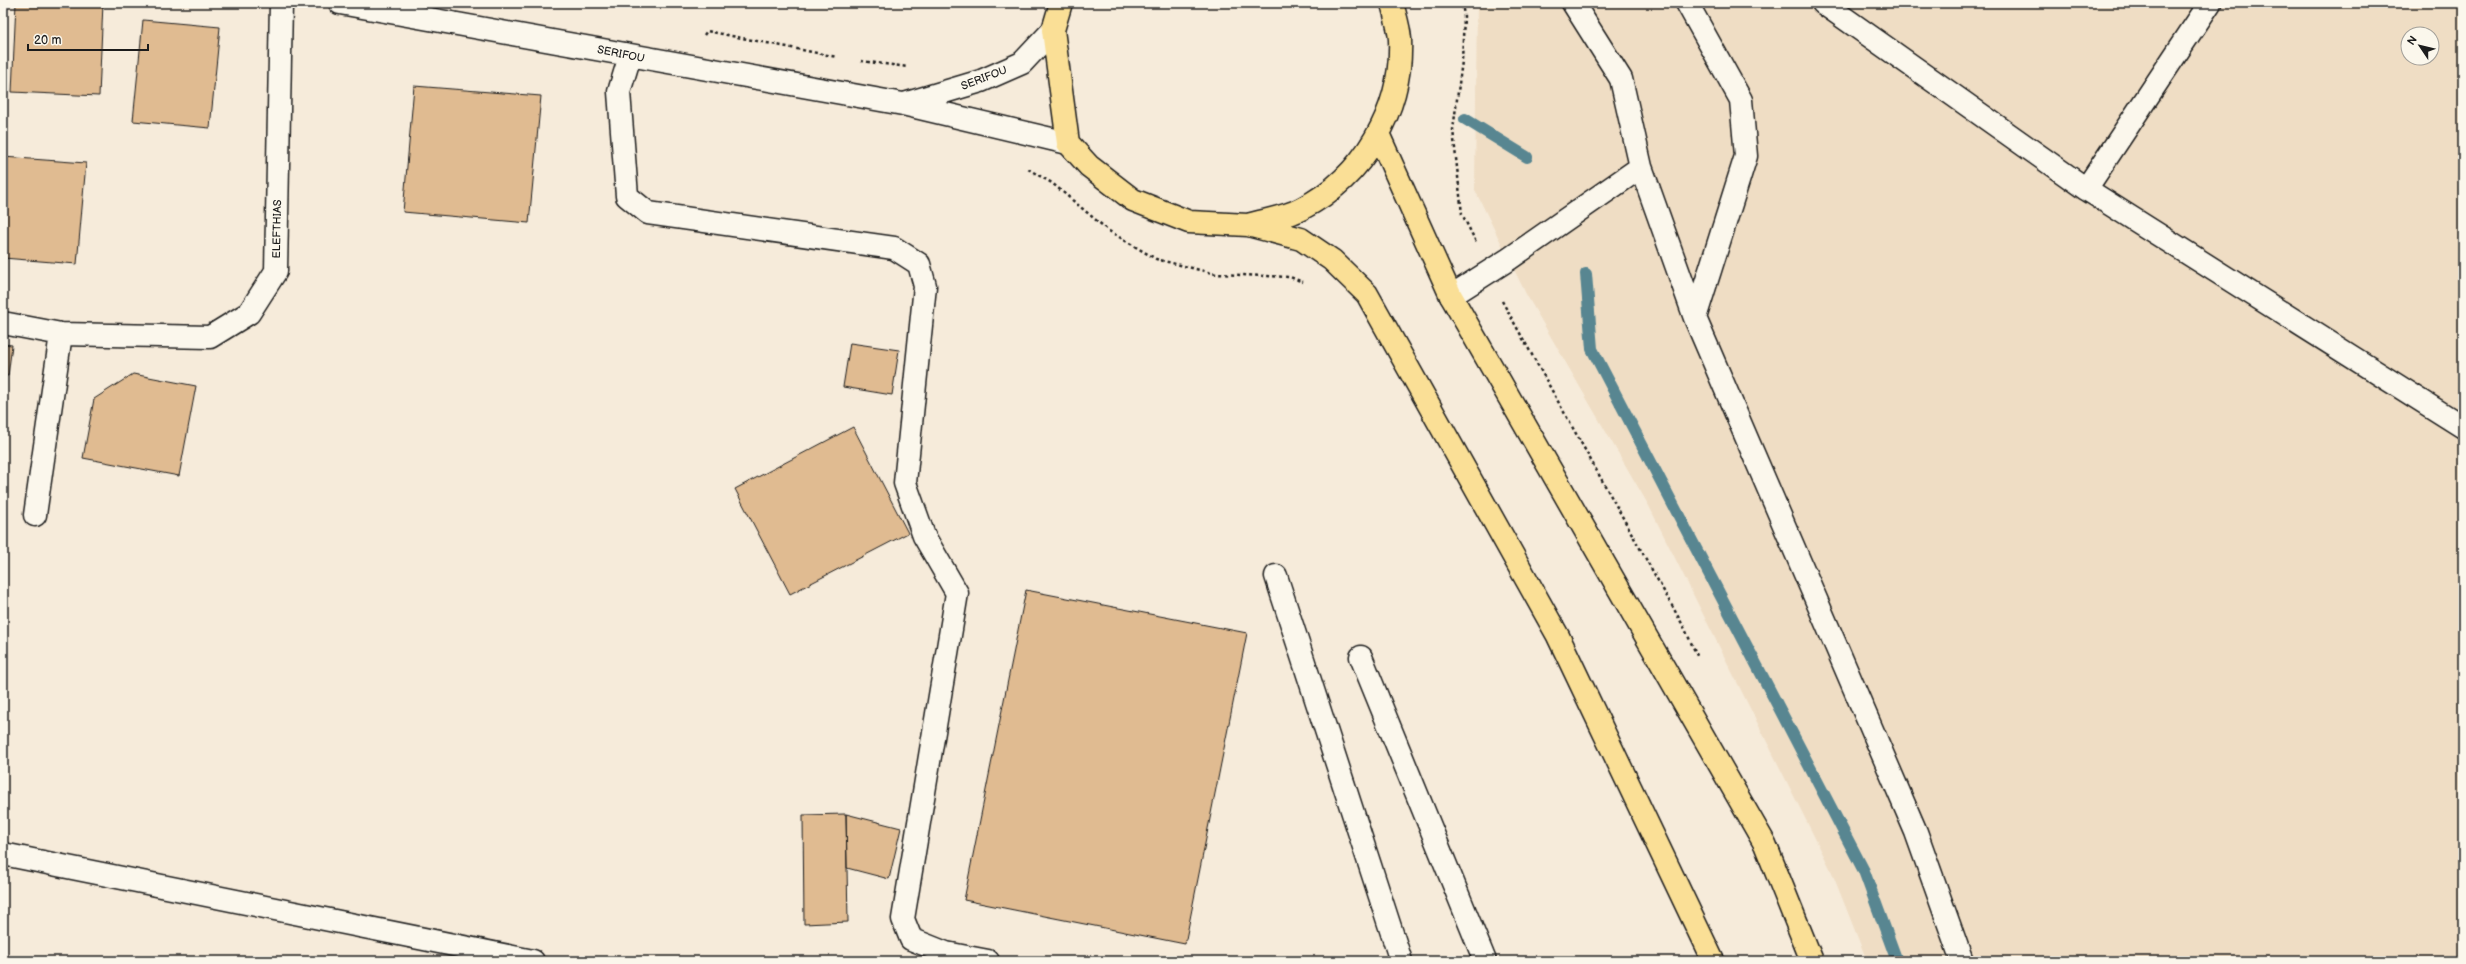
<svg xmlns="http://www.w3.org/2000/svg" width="2466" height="964" font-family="'Balsamiq Sans',sans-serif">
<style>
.built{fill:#efddc4;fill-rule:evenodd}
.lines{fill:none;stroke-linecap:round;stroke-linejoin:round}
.stream{stroke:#588691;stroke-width:12}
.building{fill:#e0bb91;stroke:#1c1c1c}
.minor-casing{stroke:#1c1c1c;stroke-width:25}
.major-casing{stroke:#1c1c1c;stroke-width:25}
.path{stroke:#1c1c1c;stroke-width:2.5;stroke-dasharray:3 3;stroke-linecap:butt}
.minor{stroke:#fbf7ec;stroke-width:22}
.major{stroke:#fadf96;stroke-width:22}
.labels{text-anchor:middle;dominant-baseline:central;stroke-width:3;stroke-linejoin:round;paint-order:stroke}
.street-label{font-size:11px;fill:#1c1c1c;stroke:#fbf7ec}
</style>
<rect width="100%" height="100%" fill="#f6ebda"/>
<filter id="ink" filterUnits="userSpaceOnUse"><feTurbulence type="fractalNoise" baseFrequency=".025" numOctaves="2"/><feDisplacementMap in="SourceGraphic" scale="8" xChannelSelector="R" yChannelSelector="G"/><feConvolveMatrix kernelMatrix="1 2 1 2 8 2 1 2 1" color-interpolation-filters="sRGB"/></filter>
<g filter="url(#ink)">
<!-- built -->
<path class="built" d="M1477,3H2463V961H1867L1831,870L1649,506L1526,294L1475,190ZM2408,34H2432V58H2408Z"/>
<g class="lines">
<!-- stream -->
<path class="stream" d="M1465,119L1527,157
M1586,274L1592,349L1864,871L1897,961"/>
</g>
<!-- building -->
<path class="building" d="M16,3H103L99,96L12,92Z
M143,20L220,27L210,128L133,121Z
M414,86L541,96L529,223L403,212Z
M3,157L86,163L77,264L3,258Z
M850,343L899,350L892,395L843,387Z
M3,344L12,345L8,376L3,375Z
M133,374L196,386L179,476L83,458L94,399Z
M853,427L908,533L790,594L735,489Z
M1026,590L1247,633L1185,944L964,900Z
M846,814L901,828L889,879L847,868Z
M846,814L848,922L804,924L803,815Z"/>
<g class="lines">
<defs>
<path id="minor" d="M340,3L903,104L1068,143
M1573,3L1621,79L1641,167L1695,318L1916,832L1962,961
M1687,3L1741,100L1746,156L1695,318
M1823,3L2086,189L2463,427
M630,56L619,92L627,196L648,213L894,248L919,264L925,286L905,483L924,536L957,593L903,919L911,939L946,953L988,961
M904,104L981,81L1022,63L1053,30
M2086,189L2210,3
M1451,296L1509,259L1641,167
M3,323L61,334L210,337L249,313L276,271L281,3
M35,515L61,334
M1276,576L1401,961
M1361,657L1485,961
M3,854L533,961"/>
<path id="major" d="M1061,3L1053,30L1068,143L1089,166L1133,200L1189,222L1248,225L1301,239L1332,260L1367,294L1558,636L1713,961
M1379,136L1451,296L1765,844L1812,961
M1248,225C1265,220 1286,217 1301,209C1364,177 1403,109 1400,39C1399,27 1395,15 1392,3"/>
</defs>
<!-- minor casing -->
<use href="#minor" class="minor-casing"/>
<!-- major casing -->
<use href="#major" class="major-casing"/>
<!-- path -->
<path class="path" d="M1462,3L1464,16L1462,61L1453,130L1462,214L1476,242
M704,35L707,31L837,57
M861,61L908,67
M1028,169L1052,183L1109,231L1156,259L1216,274L1290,277L1303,282
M1502,301L1685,629L1698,658"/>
<!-- minor -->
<use href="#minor" class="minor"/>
<!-- major -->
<use href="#major" class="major"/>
</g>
</g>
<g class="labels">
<!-- street labels -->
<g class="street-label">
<text transform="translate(621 54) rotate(11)">SERIFOU</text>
<text transform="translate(984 78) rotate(-21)">SERIFOU</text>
<text transform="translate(277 229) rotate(-89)">ELEFTHIAS</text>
</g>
</g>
<!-- margin -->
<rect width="2466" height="964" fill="none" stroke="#fbf7ec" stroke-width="16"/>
<rect x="8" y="8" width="2450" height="948" fill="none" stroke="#1c1c1c" stroke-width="1.5" filter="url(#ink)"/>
<!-- north arrow -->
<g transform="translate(2420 46) rotate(305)"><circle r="19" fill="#fbf7ec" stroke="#a29f99"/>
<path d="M0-3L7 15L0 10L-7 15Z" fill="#1c1c1c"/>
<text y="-6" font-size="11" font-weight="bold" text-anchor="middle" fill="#1c1c1c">N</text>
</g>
<!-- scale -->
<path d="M28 44v6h120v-6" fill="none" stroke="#1c1c1c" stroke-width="2"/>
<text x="34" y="44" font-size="12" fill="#1c1c1c" stroke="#fbf7ec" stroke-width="3" paint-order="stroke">20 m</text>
</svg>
